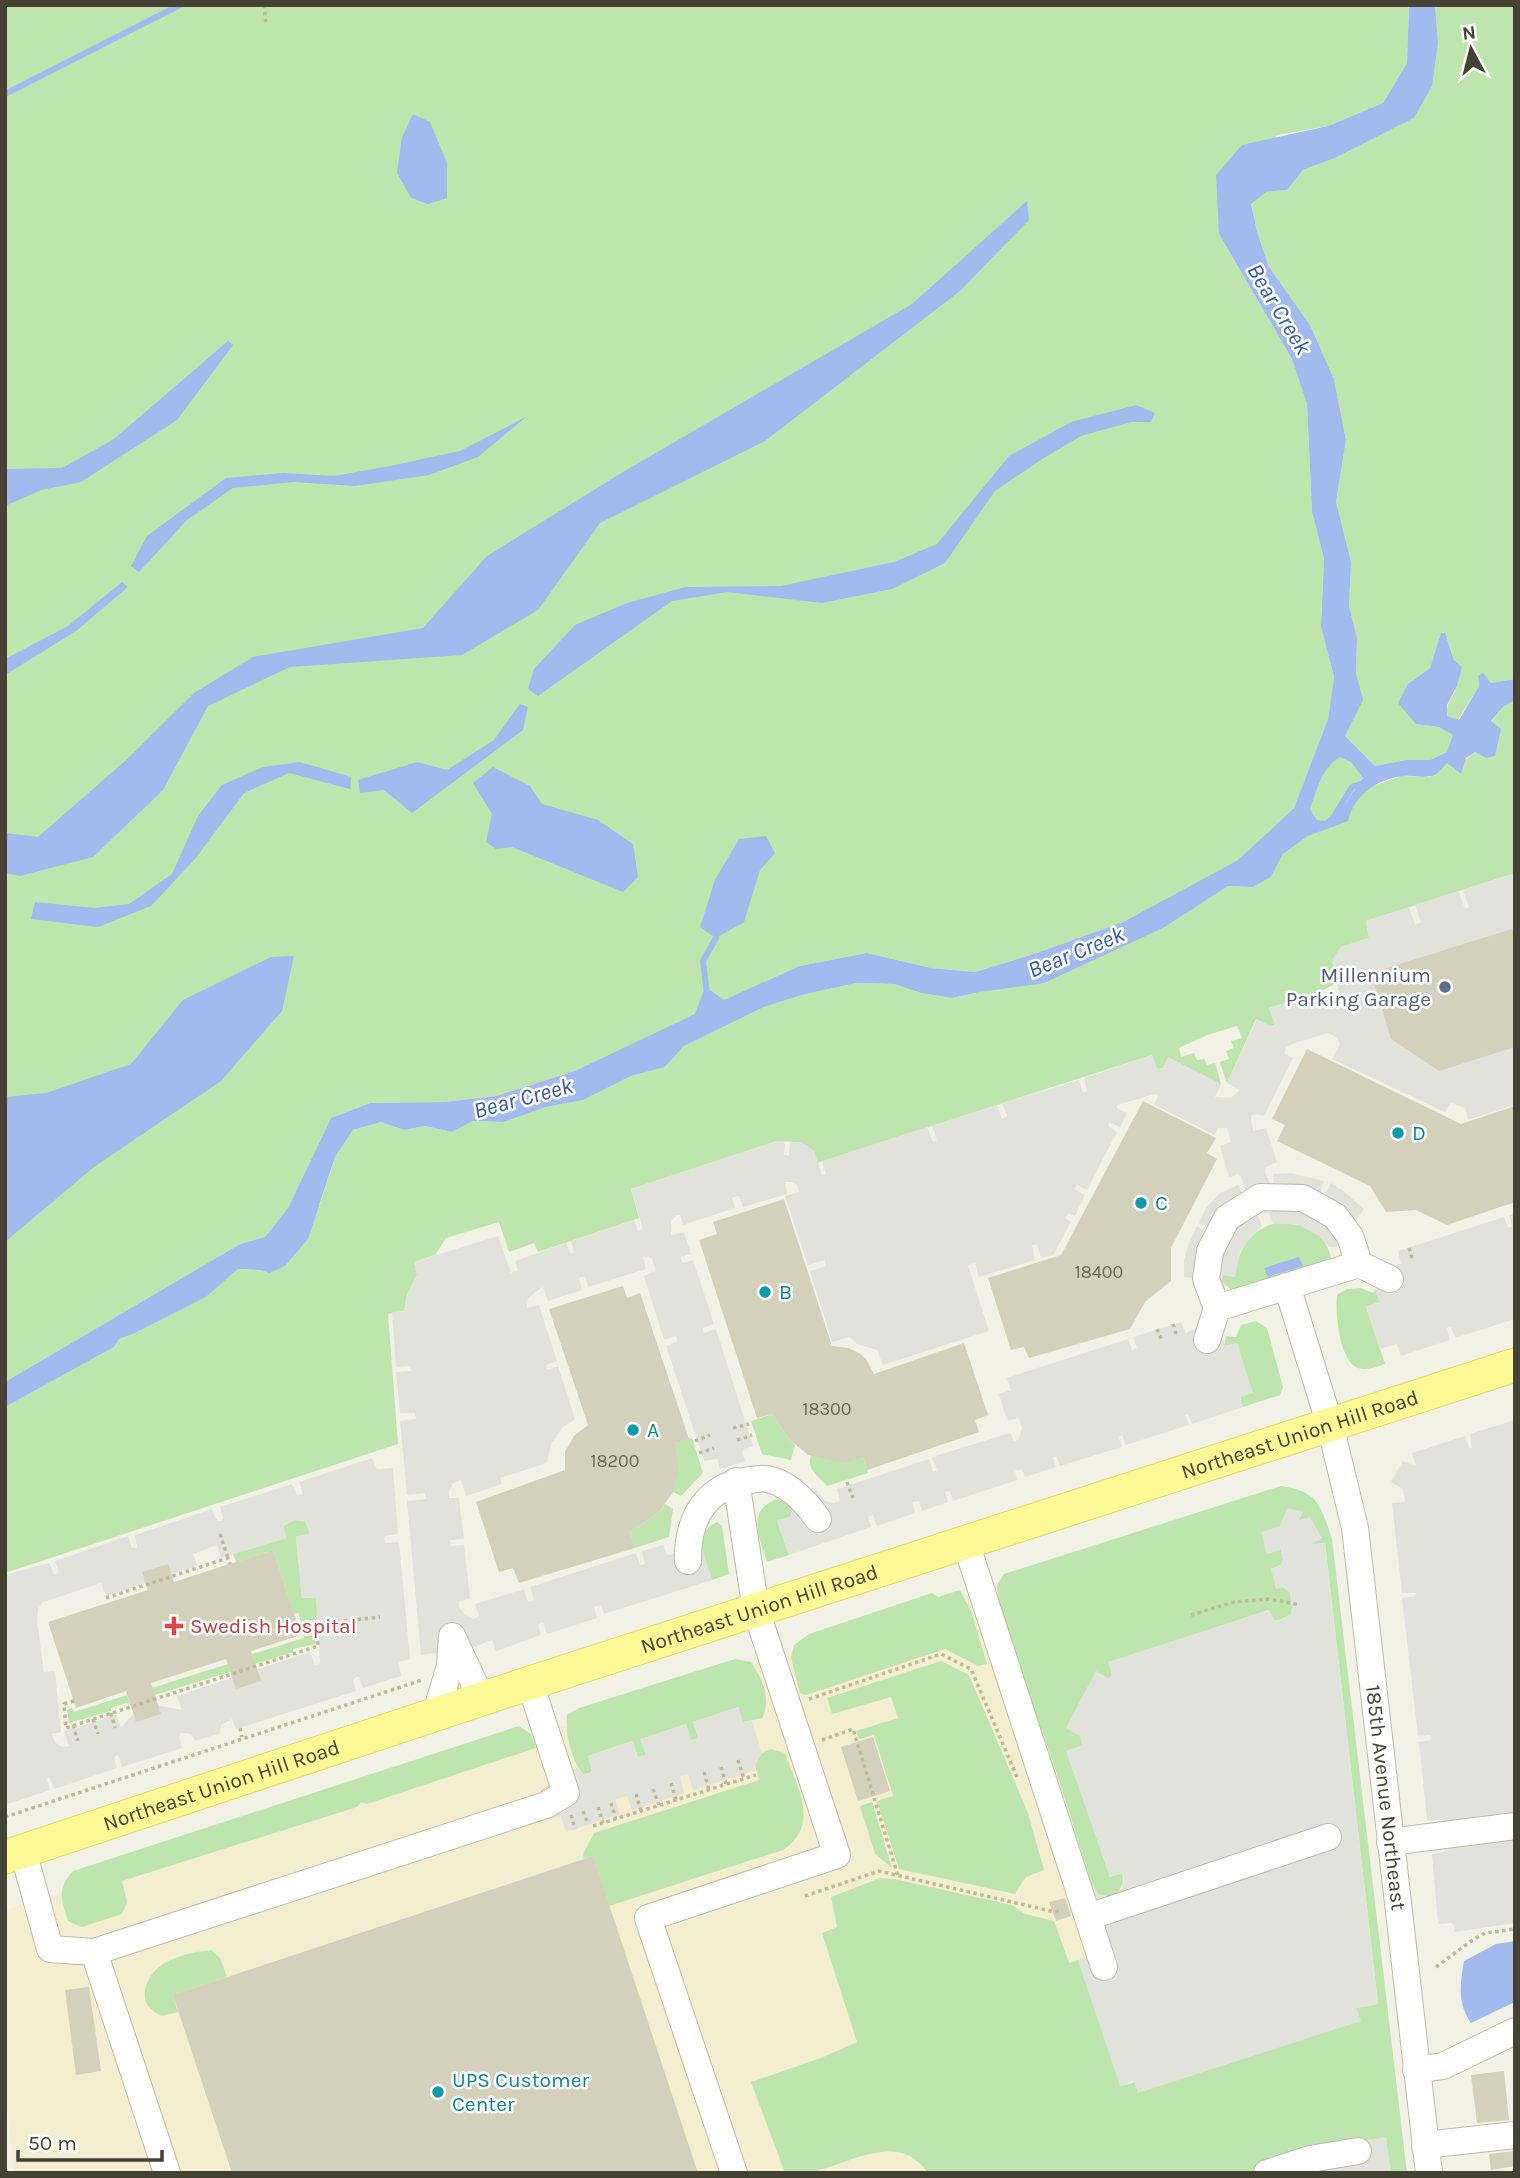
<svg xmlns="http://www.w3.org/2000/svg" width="1520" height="2178" font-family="Karla,sans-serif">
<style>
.commercial{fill:#f3eed0}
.green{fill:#bee5ae}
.parking{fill:#e2e2dd;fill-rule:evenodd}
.water{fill:#a2baed;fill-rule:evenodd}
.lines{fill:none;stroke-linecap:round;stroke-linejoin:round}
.stream{stroke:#a2baed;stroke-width:6}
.building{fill:#d3d0bb}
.minor-casing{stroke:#bdbba8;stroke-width:28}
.major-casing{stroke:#dfdb66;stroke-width:35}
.path{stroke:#bebb99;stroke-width:3.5;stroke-dasharray:3.5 3.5;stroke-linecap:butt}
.minor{stroke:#fff;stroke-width:26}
.major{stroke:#faf995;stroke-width:33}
.service-dot{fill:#5c6f8a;stroke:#fff;stroke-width:2.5}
.culture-dot{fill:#0f9aa8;stroke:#fff;stroke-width:2.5}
.health-dot{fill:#e0444e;stroke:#fff;stroke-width:2.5}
.labels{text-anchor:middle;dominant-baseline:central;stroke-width:5;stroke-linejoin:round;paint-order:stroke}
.number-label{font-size:18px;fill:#686656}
.service-label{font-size:21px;fill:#4e5e75;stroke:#fff;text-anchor:end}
.culture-label{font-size:21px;fill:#0d838f;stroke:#fff;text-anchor:start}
.street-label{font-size:21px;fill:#444235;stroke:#fff}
.health-label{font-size:21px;fill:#be3a42;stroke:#fff;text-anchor:start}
.water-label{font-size:23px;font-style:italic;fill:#3258ab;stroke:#fff}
</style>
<rect width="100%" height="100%" fill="#f2f1e5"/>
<!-- commercial -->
<path class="commercial" d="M1284,1489L1205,2173H15L5,2096V1910Z"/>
<!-- green -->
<path class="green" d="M5,5H1409L1407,63L1383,103L1328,126L1277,135L1219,234L1292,359L1307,404L1312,512L1324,559L1321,625L1334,677L1328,719L1294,808L1238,860L1123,922L1034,954L975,972L931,968L867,953L800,966L575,1071L496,1096L443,1102L370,1103L331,1118L288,1208L265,1237L240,1244L5,1382Z
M1435,5H1515V679L1491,683L1482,674L1478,676L1479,686L1458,720L1447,716C1446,699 1456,696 1457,684C1458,666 1450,649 1445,633H1441L1430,668L1408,684L1416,724L1439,727L1454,735L1447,752L1430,760H1406L1375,766L1345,736L1362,700L1356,673L1357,638L1349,606L1351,562L1336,502L1346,440L1334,379L1310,325L1269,267L1257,231L1251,203L1266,192L1287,190L1303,170L1335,158L1414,118L1438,43Z
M1515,700V873L1366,921L1369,938L1341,947L1333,960L1337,983L1323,990L1269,1008L1275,1024L1271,1027L1256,1019L1227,1083L1220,1062L1229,1059L1226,1051L1234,1048L1231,1041L1242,1038L1237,1026L1207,1035L1179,1048L1181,1057L1194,1053L1197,1060L1204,1059L1207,1065L1215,1063L1221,1084L1168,1058L1163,1068L1157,1069L1152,1055L817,1163C811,1140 798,1142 777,1141L631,1189L639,1218L538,1252L534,1243L509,1252L499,1222L446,1238L435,1255L414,1262L417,1275L407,1295L404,1311L388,1314L398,1444L5,1573V1407L114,1347L119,1339L135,1333L206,1297L238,1269L260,1270L269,1273L320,1204L335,1157L353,1130L381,1122L404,1130L425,1126L452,1132L473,1121L504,1122L546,1107L583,1100L631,1076L665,1067L684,1046L764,1007L802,995L856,983L894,984L921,993L952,998L980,992L1135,940L1165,927L1228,886L1253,887L1271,877L1283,854L1308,836L1331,827L1362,794L1373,786L1401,776L1430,777L1447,762L1454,769L1475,752L1486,758L1496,727L1491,722L1503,707Z
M1339,756L1351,761L1363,778L1345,804L1325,822L1317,820L1310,809C1317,789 1322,768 1339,756Z
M1273,1224C1303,1222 1326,1229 1332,1262L1233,1291L1222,1282L1221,1277L1223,1275L1235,1276C1238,1251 1248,1232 1273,1224Z
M1361,1288L1373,1293L1375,1290L1380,1302L1366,1307L1385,1364C1376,1367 1367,1371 1358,1368C1339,1361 1335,1312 1337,1295L1347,1289Z
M1256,1321L1267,1328L1283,1387L1280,1395L1243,1407L1240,1397L1252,1393L1237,1344L1224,1346L1226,1336L1236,1337L1241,1325Z
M772,1414L790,1440L795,1445L791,1460L762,1454L751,1421Z
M692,1438L703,1473L681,1496L673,1492L675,1443Z
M811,1455L863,1457L868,1473L827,1486C818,1476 806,1469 811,1455Z
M1281,1486C1318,1491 1321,1506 1332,1539L1407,2173L1262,2167L1250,2173H928C899,2130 851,2163 812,2172C804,2174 794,2173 785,2173L751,2082L821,2058L857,2042L822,1933L837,1927L831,1897L880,1878L894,1879L1012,1905L1025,1914L1054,1921L1069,1963L1078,1960L1121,2086L1360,2021L1356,2008L1378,2004L1325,1543L1312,1545L1301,1521L1299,1520L1281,1550L1283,1560L1281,1565L1271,1569L1283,1587L1290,1592L1292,1608L1291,1614L1282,1619L1274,1621L1268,1610L1109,1663L1112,1675L1109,1679L1095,1672L1080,1736L1083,1746L1067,1752L1110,1877L1122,1873C1125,1884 1121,1889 1113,1897L1098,1894L1091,1882L1058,1777L998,1604L997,1585L1004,1574Z
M777,1499L789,1503L793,1509L790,1517L777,1521L789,1555L767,1562C760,1538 745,1511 777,1499Z
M665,1504L673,1509L669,1537L635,1548L630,1532L659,1512Z
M294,1520L305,1521L310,1534L296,1537L302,1598L316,1597L318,1619L302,1625L298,1613L294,1614L273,1550L236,1562L233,1554L286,1538L283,1526Z
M717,1522L722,1526L729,1574L712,1580C705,1559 691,1534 717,1522Z
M960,1590L971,1611L987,1664L978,1666L945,1649L806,1695L800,1693L791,1658L794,1645L809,1634L932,1593L938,1597Z
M314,1628L316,1644L293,1649V1652L255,1664L252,1654L304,1638L303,1632Z
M735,1659L751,1662C762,1678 772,1700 762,1718L743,1722L738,1707L693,1722L698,1738L691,1741L686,1724L641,1739L646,1755L638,1758L632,1741L588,1756L592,1770L590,1773L583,1774C571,1760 565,1733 567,1715L579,1708Z
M941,1661L969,1675L1028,1813L1044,1870L1026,1877L1015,1894L899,1869L877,1801L893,1796L874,1735L859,1739L856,1731L898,1718L891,1697L832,1714L827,1698Z
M228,1664L230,1672L155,1695L152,1688Z
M127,1695L130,1704L126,1703L111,1708V1711L69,1723L67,1710L72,1708L74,1712Z
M519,1726L531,1734L536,1748L367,1804L361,1802L357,1807L122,1881L127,1902L122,1914L82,1927L68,1921C61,1899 57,1889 73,1871Z
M771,1749L785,1753C797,1787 821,1825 783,1850L609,1906L593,1856L584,1859L583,1854L594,1833L759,1780L755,1765L760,1754Z
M872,1802L892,1868L875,1854L860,1806Z
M211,1950L220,1958L227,1977L173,1995L178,2012L162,2016C151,2011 143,2004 145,1991C150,1961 184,1953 211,1950Z"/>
<!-- parking -->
<path class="parking" d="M1515,873V1105L1468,1120L1465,1108L1451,1103L1445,1112L1332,1059L1340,1044L1336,1037L1328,1033L1294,1043L1286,1048L1284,1053L1293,1058L1264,1116L1257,1114L1252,1115L1251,1119L1253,1131L1266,1128L1277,1162L1266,1167L1265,1172L1270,1184L1274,1185L1273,1174L1292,1173L1324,1181L1320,1193L1324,1195L1331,1183L1342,1190L1364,1209L1356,1220L1369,1248L1339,1257L1342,1247H1329L1321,1237L1297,1224H1273L1268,1212L1258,1215L1262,1227L1251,1236L1240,1252L1235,1277L1223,1275L1222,1282L1226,1286L1201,1295L1198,1278L1184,1277V1260L1189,1243L1197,1226L1208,1233L1210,1229L1199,1223L1206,1208L1220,1193L1238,1185L1244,1195L1247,1194L1241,1177L1238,1174L1229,1177L1220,1146L1231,1142L1227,1128H1218L1215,1135L1154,1105L1158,1096L1155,1094L1117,1105V1108L1127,1113L1120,1127L1109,1122L1108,1126L1117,1132L1087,1190L1077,1185L1074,1189L1085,1195L1075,1216L1068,1213L1065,1218L1071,1222L1053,1255L1041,1258L1037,1244L1032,1245L1035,1260L979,1277L975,1263L968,1265L989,1331L883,1365L877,1350L857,1344L849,1337L832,1342L810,1271L826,1266L825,1260L808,1265L785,1196L799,1192L797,1185L792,1182H785L787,1194L743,1207L739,1196H737L732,1198L735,1208L683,1225L680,1215H677L671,1221V1235L684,1232L691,1254L681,1257V1260L683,1263L693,1260L714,1324L703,1328L704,1333L716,1329L753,1446L743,1449L742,1453L746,1461L720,1469L717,1459L704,1461L666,1346L678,1341L676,1336L664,1340L644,1276L656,1271L652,1259L648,1256L643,1257L646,1269L588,1287L585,1276L579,1278L582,1290L548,1301L543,1287L534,1293L528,1299L527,1308L539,1305L557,1361L546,1365L547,1370L558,1366L575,1419L563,1427L551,1444L547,1463L500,1478L502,1484L466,1496L461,1480L453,1483L449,1491V1498H459L464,1539L450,1540L451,1546L464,1545L470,1599L459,1601V1607L465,1615L473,1619L479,1616L475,1604L524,1589L528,1602L534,1600L530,1587L636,1553L640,1565L645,1564L642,1551L663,1545L667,1555H671L677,1550L701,1544L712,1580L604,1614L601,1605L594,1607L597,1618L547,1634L543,1622L538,1625L541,1635L496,1651L492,1640L474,1647L472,1650L442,1656L437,1653L421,1655L407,1501L426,1499L425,1493L407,1495L400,1421L416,1419L415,1413H400L396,1372L411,1371L410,1366L396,1367L392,1312L404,1311L407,1295L417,1275L414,1262L498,1236L511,1273L518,1270L515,1261L566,1243L570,1254L574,1253L571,1241L634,1220L638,1231L643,1229L631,1189L777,1141H785L784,1155L789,1156L790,1142H801L814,1151L822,1175L826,1174L822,1161L927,1127L933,1142L937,1140L932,1126L997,1105L1002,1119L1007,1116L1002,1103L1079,1080L1083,1093L1087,1091L1084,1078L1152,1055L1157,1069L1163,1068L1168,1057L1221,1084L1215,1097L1231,1098L1240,1090L1227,1083L1257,1019L1272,1027L1275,1024L1269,1008L1323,990L1329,1004L1338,999L1339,992L1332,960L1341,947L1369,938L1366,921L1409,907L1415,925L1421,922L1415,905L1458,891L1465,909L1469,907L1463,890Z
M1515,1214V1319L1455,1338L1451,1327L1447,1328L1450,1340L1401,1356L1397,1344L1380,1349L1366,1306L1380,1302L1375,1290L1387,1265L1401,1264L1398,1251L1504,1217L1508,1228L1512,1226L1509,1215Z
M1181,1322L1186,1333L1197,1328L1224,1341V1346L1237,1343L1253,1393L1240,1397L1243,1407L1192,1424L1188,1414L1185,1415L1189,1425L1126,1445L1122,1435L1119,1437L1122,1447L1060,1466L1056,1456L1053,1458L1056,1467L1025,1477L1022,1469L1015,1471L1017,1480L953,1501L950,1491L945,1492L948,1502L922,1511L919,1501L912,1502L915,1513L877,1526L873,1515L868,1517L871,1527L789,1555L777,1520L790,1517L793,1509L816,1490L825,1501L834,1503L840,1501L837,1489L929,1459L933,1472L937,1470L932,1457L1010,1433L1014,1441L1018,1440L1022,1428L1019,1418L1007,1421L999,1394L1011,1390L1007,1378L1128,1339L1132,1350L1137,1348L1133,1337Z
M1515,1420V1923L1454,1932V1925L1451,1923L1438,1924L1432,1854L1444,1852L1445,1849L1442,1820H1427L1419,1742L1431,1740L1432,1737L1430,1735L1418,1736L1402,1598L1415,1596L1416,1593H1402L1392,1503L1404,1502L1405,1500L1403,1489L1391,1482L1403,1461L1416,1466L1412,1453L1465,1436L1469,1448H1472L1470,1434Z
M372,1458L377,1469L393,1468L398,1534L385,1536L384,1540L386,1543L399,1542L410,1659L398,1662L401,1676L363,1688L359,1677H356L353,1680L356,1691L236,1729L232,1719L221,1725L220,1733L195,1741L191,1734L181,1733L179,1736L182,1748L122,1767L119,1756L116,1755L114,1758L117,1768L55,1789L49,1777L47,1779L50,1790L5,1805V1575L49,1563L54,1574H57L59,1572L55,1561L128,1536L132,1548H136L137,1547L135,1535L212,1509L215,1517L218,1521H221L223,1518L220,1507L292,1484L297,1495H300L303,1494L299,1482ZM294,1520L305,1521L310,1534L296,1536L302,1598H316L320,1663L315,1666L310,1652L177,1696L182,1710L161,1706L133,1714L121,1728L116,1715L64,1731L69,1746L62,1747L56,1743L51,1734L61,1732L55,1671L44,1672L37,1621L38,1609L43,1602L101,1583L106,1596L197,1566L193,1554L217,1545L221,1558L286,1538L283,1526Z
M1287,1508L1303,1512L1299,1520L1310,1517L1322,1538L1312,1544L1325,1543L1378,2004L1356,2008L1361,2021L1138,2093L1134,2081L1120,2086L1078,1960L1089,1956L1070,1889L1091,1882L1098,1894L1113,1897L1122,1889L1124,1879L1121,1873L1110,1877L1066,1751L1083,1745L1080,1736L1066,1728L1096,1671L1109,1679L1112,1675L1108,1662L1269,1610L1275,1621L1282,1619L1291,1614L1292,1608L1290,1592L1283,1587L1276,1589L1271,1569L1281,1565L1283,1560L1281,1550L1267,1554L1261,1532L1280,1526Z
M738,1707L743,1722L752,1721L762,1753L755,1765L756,1770L693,1790L688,1774L680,1776L684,1793L632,1811L627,1796L615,1800L620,1814L566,1832L561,1816L550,1819L540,1790L548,1785L547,1778L577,1768L583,1774L590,1773L592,1770L588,1756L633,1741L638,1757L646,1755L640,1739L686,1724L691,1740L698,1738L693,1722Z
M1386,2137L1391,2173H1250L1308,2149Z"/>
<!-- water -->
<path class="water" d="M1409,5H1435L1438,43L1432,86L1414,118L1335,158L1303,170L1287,190L1266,192L1251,204L1257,231L1269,267L1310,325L1334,379L1346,440L1336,502L1351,562L1349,606L1357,638L1356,673L1363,700L1345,736L1375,766L1406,760H1430L1447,752L1453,735L1439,727L1416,724L1398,703L1408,684L1430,668L1441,633H1445L1454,660L1462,667L1457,686L1447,705V716L1459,720L1479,686L1478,676L1483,673L1491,683L1515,679V700L1503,707L1491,721L1501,729L1495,756L1486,758L1475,752L1466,758L1461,774L1447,763C1442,768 1438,775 1431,776C1422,778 1412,775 1403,776C1377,779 1354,795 1348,821L1308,836L1283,854L1271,877L1253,887L1228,886L1165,927L1044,983L980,992L952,998L921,993L894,984L856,983L802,995L764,1007L684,1046L665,1067L631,1076L583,1100L546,1107L504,1122L473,1121L452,1132L425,1126L404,1130L381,1122L353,1130L335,1157L308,1239L285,1266L269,1273L260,1270L238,1269L206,1297L135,1333L119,1339L114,1347L5,1407V1382L240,1244L265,1237L288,1208L331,1118L370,1103L443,1102L496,1096L575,1071L695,1014L704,990H710L724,1000L800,966L867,953L931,968L975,972L1034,954L1123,922L1238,860L1294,808L1328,719L1334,677L1321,626L1324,559L1312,512L1307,404L1292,359L1219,234L1216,175L1242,145L1328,126L1383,103L1407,63ZM1340,757L1351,762L1363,778L1345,804L1325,821L1317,820L1310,809C1317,790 1322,767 1340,757Z
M413,114L430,122L447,163V198L428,204L411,198L397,173L402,137Z
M1027,201L1029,220L960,291L765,441L600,523L538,610L462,655L290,667L208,706L163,790L93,857L20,876L5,873V833L38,837L125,761L194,693L253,657L423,628L487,556L623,472L912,304Z
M228,341L233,345L177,420L81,482L41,490L5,506V469L62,468L114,439Z
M1136,405L1155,413L1151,422H1131L1081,436L1039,461L995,491L945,563L892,589L822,603L727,592L672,601L538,696L528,689L534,669L575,625L627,603L686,587L781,586L894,562L937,544L1009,456L1071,422Z
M526,417L478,457L429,475L355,486L294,482L233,488L187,520L139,572L131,566L147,536L226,478L284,473L334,476L390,466L460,451Z
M122,582L128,587L76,631L5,675V659L68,626Z
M520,704L528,707L523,730L412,813L384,790L360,793L358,780L417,762L447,770L494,740Z
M300,762L351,777L350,789L289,773L244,793L195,859L151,906L98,927L31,919L35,902L94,908L129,904L172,874L198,816L222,785L263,767Z
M493,767L530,786L542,804L598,820L633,844L638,877L623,892L512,847L496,849L486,842L492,814L473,783Z
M766,836L775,853L760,870L744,922L716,938L700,927L715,880L739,839Z
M294,956L282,1011L221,1081L94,1167L5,1242V1097L46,1093L131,1064L183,1000L271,957Z
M1299,1257L1303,1266L1268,1277L1264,1268Z
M1515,1941V2002L1471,2023C1457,2002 1460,1985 1464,1961L1496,1944Z"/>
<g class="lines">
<!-- stream -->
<path class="stream" d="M5,94L180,5
M1335,815L1352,787L1363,783
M707,995L703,961L716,938"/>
</g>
<!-- building -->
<path class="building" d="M1515,928V1047L1439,1071L1391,1039L1371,973Z
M1307,1049L1461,1124L1515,1106V1202L1447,1225L1416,1210L1386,1212L1370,1186L1277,1141L1285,1125L1272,1119Z
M1143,1101L1216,1138L1207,1153L1217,1159L1171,1248V1281L1145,1302L1130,1329L1029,1358L1024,1347L1011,1350L988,1278L1061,1255Z
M784,1199L832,1346L848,1348L859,1353L866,1359L874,1374L964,1343L988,1415L975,1420L979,1432L867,1470L863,1457L845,1463L808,1455L790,1440L772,1414L757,1418L699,1240L717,1234L713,1222Z
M623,1286L627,1298L640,1293L689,1439L675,1443L679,1467L673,1492L659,1512L630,1532L635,1548L519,1583L513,1568L499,1572L476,1502L565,1470V1452L574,1436L588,1425L549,1309Z
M273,1550L301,1635L251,1651L261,1681L236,1689L226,1659L151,1683L161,1714L136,1722L126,1691L76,1708L48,1622L148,1590L142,1572L168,1564L174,1582Z
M873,1737L890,1791L858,1801L841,1747Z
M593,1856L698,2173H232L173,1995Z
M1065,1898L1071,1916L1056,1921L1049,1902Z
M89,1987L101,2071L76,2075L65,1990Z
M1504,2071L1509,2120L1477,2123L1471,2075Z
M1515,2151V2166L1491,2170L1489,2154Z"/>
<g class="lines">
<defs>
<g id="minor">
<path id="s1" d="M1287,1286L1330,1425L1355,1528L1429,2173"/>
<path d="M1217,1308L1359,1264L1390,1279"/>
<path d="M1207,1340L1217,1308L1206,1279L1210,1251L1227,1218L1260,1197L1303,1198L1335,1216L1350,1236L1359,1264"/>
<path d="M966,1543L1104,1967"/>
<path d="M688,1561C687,1519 706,1485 751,1480C756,1479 762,1478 767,1479C789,1483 806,1502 818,1519"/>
<path d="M453,1638L482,1700"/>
<path d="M435,1716L450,1666L452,1636"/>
<path d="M1390,1842L1515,1826"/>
<path d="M23,1851L50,1949L94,1952"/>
<path d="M1088,1917L1328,1837"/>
<path d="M1416,2070L1443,2066L1515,2031"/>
<path d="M1425,2145L1515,2135"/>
<path d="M167,2173L94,1952L546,1805L566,1793L530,1683"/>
<path d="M734,2173L648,1918L837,1855L756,1610L736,1481"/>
<path d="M1267,2173L1310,2159L1358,2151"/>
</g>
<g id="major">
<path id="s2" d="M5,1857L530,1683L1515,1365"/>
</g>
</defs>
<!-- minor casing -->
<use href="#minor" class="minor-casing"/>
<!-- major casing -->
<use href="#major" class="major-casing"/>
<!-- path -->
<path class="path" d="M264,5L266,25
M1409,1248L1413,1261
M1173,1324L1177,1337
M1157,1329L1162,1341
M733,1428L749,1424
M737,1440L752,1435
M695,1441L710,1435
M699,1453L714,1448
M847,1482L853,1498
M220,1534L228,1558
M106,1598L228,1558L230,1564
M1191,1615L1234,1602L1269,1599L1300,1605
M316,1624L380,1617
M809,1699L941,1654L971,1669L1017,1777
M74,1701L64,1704L66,1728L318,1646L316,1624L299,1630
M111,1713L115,1728
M93,1719L98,1734
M73,1725L78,1741
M240,1728L242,1737
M822,1740L853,1729L898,1876
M738,1760L744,1779
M721,1767L726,1784
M704,1772L709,1790
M671,1783L676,1800
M653,1789L659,1805
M636,1794L641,1811
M611,1803L616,1819
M598,1807L603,1823
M583,1811L588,1824
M571,1815L575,1829
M5,1817L422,1680
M593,1826L756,1775
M805,1896L879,1871L1055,1912L1062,1910
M1436,1967L1471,1941L1485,1933L1515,1929"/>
<!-- minor -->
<use href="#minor" class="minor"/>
<!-- major -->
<use href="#major" class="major"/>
</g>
<!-- markers -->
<circle class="service-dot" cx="1445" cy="987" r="7"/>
<g class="culture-dot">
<circle cx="1398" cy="1133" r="7"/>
<circle cx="1141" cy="1203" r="7"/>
<circle cx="765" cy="1292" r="7"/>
<circle cx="633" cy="1430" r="7"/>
<circle cx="438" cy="2092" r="7"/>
</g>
<path class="health-dot" d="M170.5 1615.5h7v7h7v7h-7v7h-7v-7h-7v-7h7z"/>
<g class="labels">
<!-- number labels -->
<g class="number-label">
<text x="1099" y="1272">18400</text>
<text x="827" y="1409">18300</text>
<text x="615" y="1461">18200</text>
</g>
<!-- service labels -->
<g class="service-label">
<text x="1431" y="975">Millennium<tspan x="1431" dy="24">Parking Garage</tspan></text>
</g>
<!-- culture labels -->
<g class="culture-label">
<text x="1412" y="1133">D</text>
<text x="1155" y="1203">C</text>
<text x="779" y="1292">B</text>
<text x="647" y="1430">A</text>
<text x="452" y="2080">UPS Customer<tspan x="452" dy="24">Center</tspan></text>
</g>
<!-- street labels -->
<g class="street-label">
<text stroke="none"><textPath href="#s2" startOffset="1362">Northeast Union Hill Road</textPath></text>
<text stroke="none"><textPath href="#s2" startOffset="794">Northeast Union Hill Road</textPath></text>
<text stroke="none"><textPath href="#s2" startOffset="228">Northeast Union Hill Road</textPath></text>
<text stroke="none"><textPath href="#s1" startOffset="523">185th Avenue Northeast</textPath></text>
</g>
<!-- health labels -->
<g class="health-label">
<text x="190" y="1626">Swedish Hospital</text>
</g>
<!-- water labels -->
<g class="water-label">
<text transform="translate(1279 309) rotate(59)">Bear Creek</text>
<text transform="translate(1076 952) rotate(-22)">Bear Creek</text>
<text transform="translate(523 1098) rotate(-15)">Bear Creek</text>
</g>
</g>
<!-- border -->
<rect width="1520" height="2178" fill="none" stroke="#444235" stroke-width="14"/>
<!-- north arrow -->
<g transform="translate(1471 49) rotate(353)" stroke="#ffffff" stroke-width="5" paint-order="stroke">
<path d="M0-5L12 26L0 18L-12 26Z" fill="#444235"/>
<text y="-10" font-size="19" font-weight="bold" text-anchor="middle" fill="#444235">N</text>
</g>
<!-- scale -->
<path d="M18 2150v10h144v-10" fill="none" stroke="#444235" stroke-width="3.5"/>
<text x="28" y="2150" font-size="21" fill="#444235" stroke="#ffffff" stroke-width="5" paint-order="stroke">50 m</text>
</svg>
